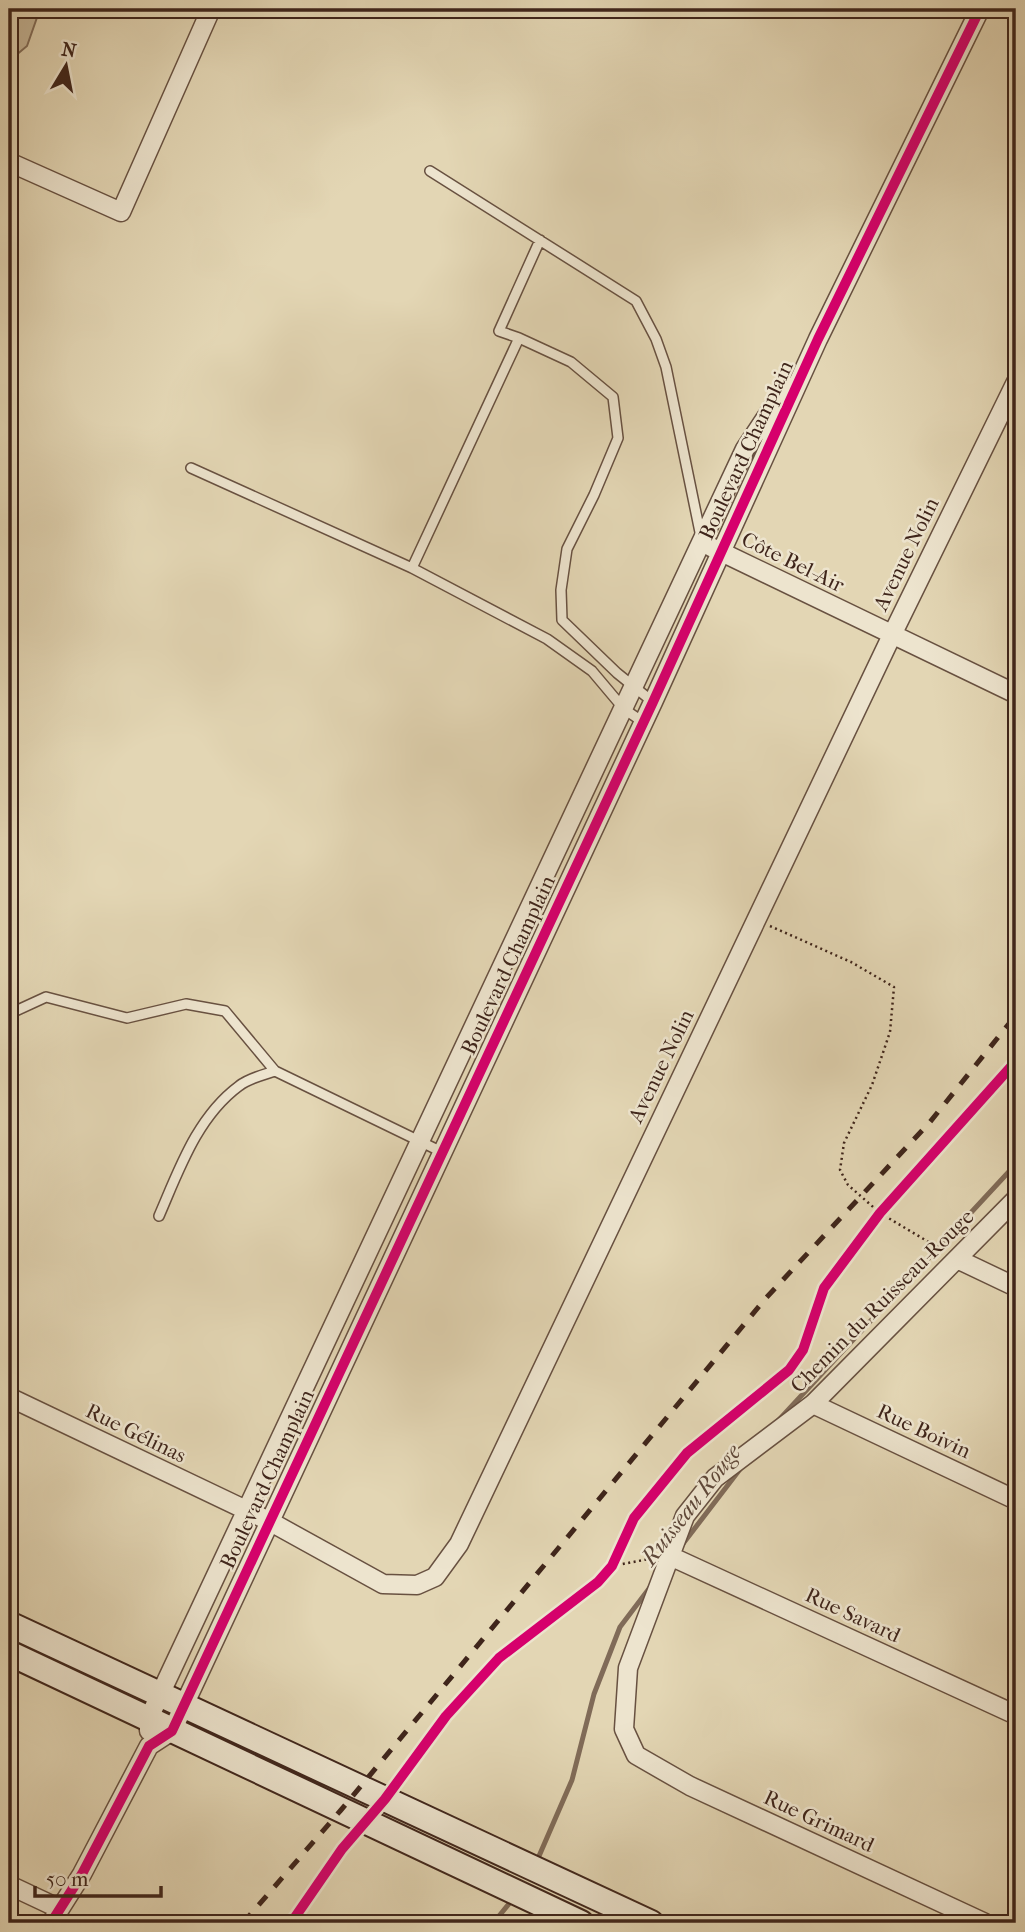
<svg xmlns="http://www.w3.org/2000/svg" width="1025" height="1932" font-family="'IM FELL French Canon',serif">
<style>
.green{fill:#c7b89a;stroke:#836e5a;stroke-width:2}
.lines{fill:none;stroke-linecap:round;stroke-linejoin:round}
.stream{stroke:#806b58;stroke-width:5}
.service-casing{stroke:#685141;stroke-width:12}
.minor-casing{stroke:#685141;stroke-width:21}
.secondary-casing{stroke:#3f251b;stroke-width:28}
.path{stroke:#3f251b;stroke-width:2.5;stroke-dasharray:2 3.5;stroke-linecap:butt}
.service{stroke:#ede4ce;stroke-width:9}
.minor{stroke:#ede4ce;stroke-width:18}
.secondary{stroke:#ede4ce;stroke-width:24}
.rail{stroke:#3f251b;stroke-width:5;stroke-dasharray:12 12;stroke-linecap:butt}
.cycleway-casing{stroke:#ede4ce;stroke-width:15}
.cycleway{stroke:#d6006c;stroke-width:10}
.labels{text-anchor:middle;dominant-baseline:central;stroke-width:5;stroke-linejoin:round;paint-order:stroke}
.street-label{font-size:21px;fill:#3f251b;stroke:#ede4ce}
.water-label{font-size:23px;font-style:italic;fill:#5f4839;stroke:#ede4ce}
</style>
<rect width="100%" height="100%" fill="#e3d6b4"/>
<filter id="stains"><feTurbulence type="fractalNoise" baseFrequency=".00286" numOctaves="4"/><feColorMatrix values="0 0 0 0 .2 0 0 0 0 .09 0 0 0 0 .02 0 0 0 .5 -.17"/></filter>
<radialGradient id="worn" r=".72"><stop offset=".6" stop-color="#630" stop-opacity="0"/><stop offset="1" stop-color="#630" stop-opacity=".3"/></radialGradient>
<!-- green -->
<path class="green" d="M9,9H40L27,46L9,61Z"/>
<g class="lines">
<!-- stream -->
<path class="stream" d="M776,1423L1016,1164
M682,1545L744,1464
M536,1863L572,1780L594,1694L620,1627L651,1586
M486,1923L499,1916L512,1900"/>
<defs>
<path id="service" d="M430,171L636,301L656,339L666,367L701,537
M519,338L499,331L540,240
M191,468L412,568
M643,722L624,709L592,671L547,639L412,568L519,338L571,362L613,397L618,438L594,495L567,549L561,590L562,620L617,673L653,702
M9,1014L46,997L127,1018L186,1004L225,1011L275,1071
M159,1216C179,1170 197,1117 239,1086C249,1078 263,1075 275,1071L442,1152"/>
<path id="minor" d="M9,162L121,212L211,9
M711,547L1016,694
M957,1259L1016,1287
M9,1397L269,1521L383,1584L417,1585L435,1577L459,1544L892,635L1016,382
M813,1404L1016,1500
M670,1556L1016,1715
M149,1731V1718L745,449L787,386
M9,1885L60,1909
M51,1923L82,1874L149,1746L172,1731L653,702L818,339L980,9
M985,1923L690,1786L636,1755L624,1729L628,1668L685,1516L715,1478L813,1404L1016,1199"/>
<path id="secondary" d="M9,1624L651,1923
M9,1653L581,1923"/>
</defs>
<!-- service casing -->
<use href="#service" class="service-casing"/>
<!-- minor casing -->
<use href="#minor" class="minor-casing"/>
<!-- secondary casing -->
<use href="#secondary" class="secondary-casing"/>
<!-- path -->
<path class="path" d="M770,926L851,962L894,987L890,1032L872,1085L844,1143L840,1170L848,1185L880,1213L942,1250
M612,1566L649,1559"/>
<!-- service -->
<use href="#service" class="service"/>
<!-- minor -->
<use href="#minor" class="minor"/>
<!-- secondary -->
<use href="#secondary" class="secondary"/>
<!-- rail -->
<path class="rail" d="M243,1923L341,1810L766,1298L930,1122L1016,1015"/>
<defs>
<path id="cycleway" d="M51,1923L82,1874L149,1746L172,1731L653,702L818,339L980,9
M291,1923L342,1849L385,1799L446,1716L499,1658L598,1582L612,1566L634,1518L687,1453L789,1370L803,1350L824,1288L880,1213L1016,1061"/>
</defs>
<!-- cycleway casing -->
<use href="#cycleway" class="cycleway-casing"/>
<!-- cycleway -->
<use href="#cycleway" class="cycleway"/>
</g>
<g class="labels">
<!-- street labels -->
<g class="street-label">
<text transform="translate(746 450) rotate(-65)">Boulevard Champlain</text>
<text transform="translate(906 554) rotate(-64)">Avenue Nolin</text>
<text transform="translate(793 562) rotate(26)">Côte Bel-Air</text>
<text transform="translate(508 965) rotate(-65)">Boulevard Champlain</text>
<text transform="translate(661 1066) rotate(-64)">Avenue Nolin</text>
<text transform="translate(882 1301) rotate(-45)">Chemin du Ruisseau-Rouge</text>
<text transform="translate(924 1431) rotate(25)">Rue Boivin</text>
<text transform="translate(136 1433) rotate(26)">Rue Gélinas</text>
<text transform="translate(267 1479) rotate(-65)">Boulevard Champlain</text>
<text transform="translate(853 1615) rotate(25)">Rue Savard</text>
<text transform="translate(819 1821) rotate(25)">Rue Grimard</text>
</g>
<!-- water labels -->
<g class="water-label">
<text transform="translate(691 1505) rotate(-52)">Ruisseau Rouge</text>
</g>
</g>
<!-- margin -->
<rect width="1025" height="1932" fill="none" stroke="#e3d6b4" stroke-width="35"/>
<rect x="10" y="10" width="1004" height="1911" fill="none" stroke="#3f251b" stroke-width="3.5"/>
<rect x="18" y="18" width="990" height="1897" fill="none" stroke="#3f251b" stroke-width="2"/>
<!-- north arrow -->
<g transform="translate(66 66) rotate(10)" stroke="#ede4ce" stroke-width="5" paint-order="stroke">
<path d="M0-5L12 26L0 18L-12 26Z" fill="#3f251b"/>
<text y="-10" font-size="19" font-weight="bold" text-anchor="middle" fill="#3f251b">N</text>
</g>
<!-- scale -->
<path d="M35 1886v10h126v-10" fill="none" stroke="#3f251b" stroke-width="3.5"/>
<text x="46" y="1886" font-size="21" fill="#3f251b" stroke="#ede4ce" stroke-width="5" paint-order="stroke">50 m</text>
<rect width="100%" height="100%" filter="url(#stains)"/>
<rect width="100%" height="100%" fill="url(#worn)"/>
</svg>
